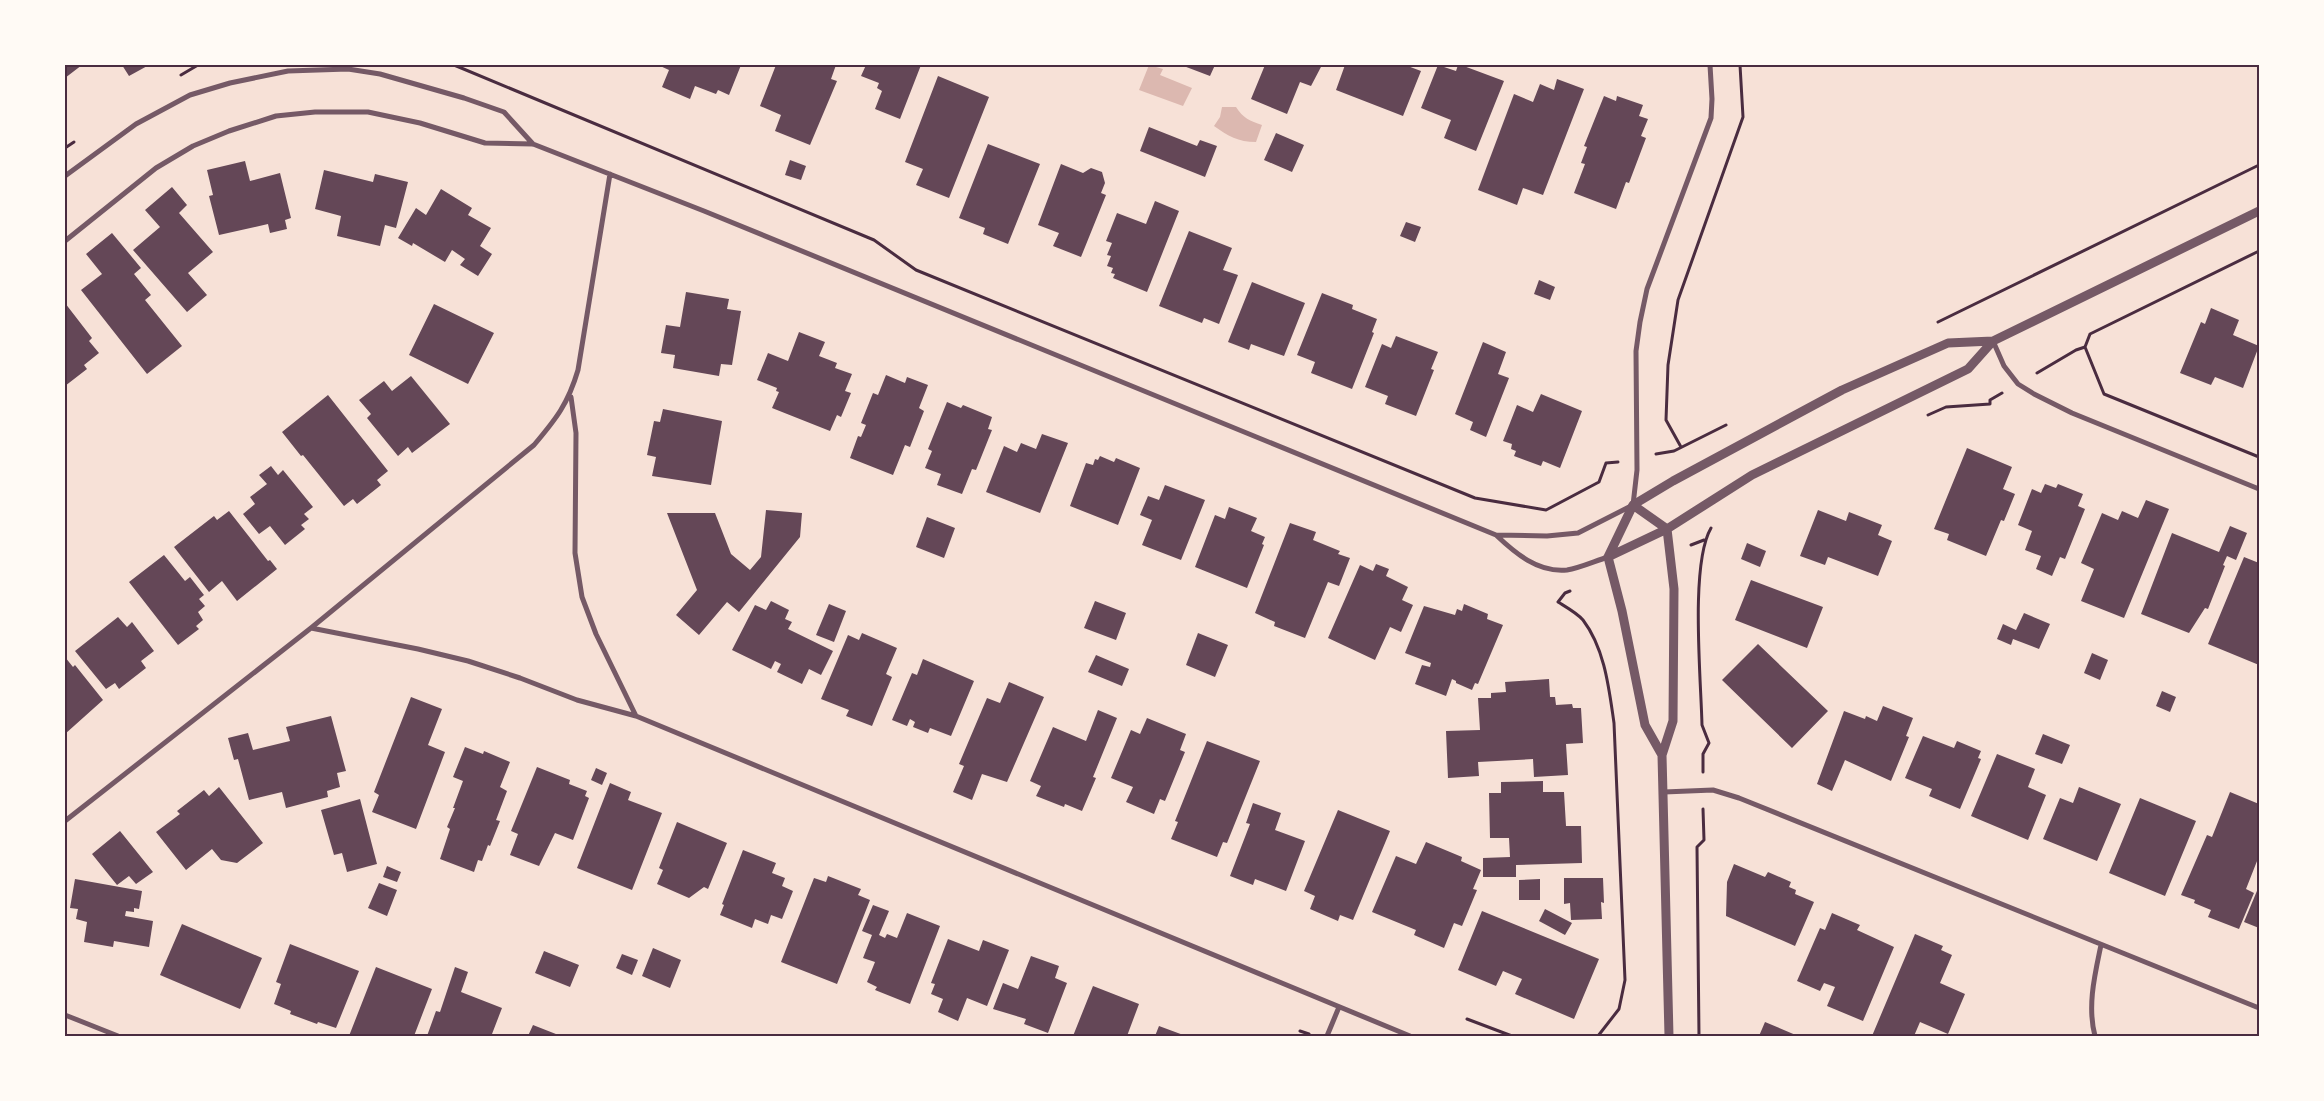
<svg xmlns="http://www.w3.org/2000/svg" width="2324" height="1101" font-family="Barlow,sans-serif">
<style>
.water{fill:#dcb8b0}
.building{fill:#644757}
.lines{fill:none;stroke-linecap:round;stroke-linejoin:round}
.path{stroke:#4a2c40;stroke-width:3}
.minor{stroke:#755966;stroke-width:5}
.tertiary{stroke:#755966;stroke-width:9}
.neatline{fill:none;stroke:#4a2c40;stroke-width:2}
</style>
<rect width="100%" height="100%" fill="#f7e1d7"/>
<!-- water -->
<path class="water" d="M1149,65L1163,69L1160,75L1192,88L1183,106L1139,90Z
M1222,107H1236C1243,118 1250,121 1262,125L1256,142C1238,142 1228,136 1214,126L1220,117Z"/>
<!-- building -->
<path class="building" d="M65,65H82L65,78Z
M122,65H149L129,76Z
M658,65H741L729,95L718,90L716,94L695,86L690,99L662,87L669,70Z
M776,65H836L831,79L837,81L810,145L775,131L781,115L760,106Z
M866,65H921L900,119L875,109L882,91L877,88L879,83L861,76Z
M1181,65H1215L1210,76Z
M1265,65H1322L1311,86L1300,82L1287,114L1251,99Z
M1345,65H1405L1421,71L1403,116L1336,90Z
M1438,65L1456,71L1458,65H1461L1504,81L1476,151L1444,138L1451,120L1421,108Z
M938,76L989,97L949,198L916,185L923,169L905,162Z
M1557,79L1584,89L1543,195L1523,188L1517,205L1478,190L1514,94L1533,102L1540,84L1554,90Z
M1604,96L1616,101L1617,96L1643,105L1639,116L1648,119L1641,136L1646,138L1629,183L1626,182L1616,209L1574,193L1585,164L1581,163L1587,147L1584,146Z
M1149,127L1197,146L1200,140L1217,146L1205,177L1140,151Z
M1276,133L1304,145L1292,172L1264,160Z
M988,144L1040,164L1008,244L983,234L985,228L959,218Z
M790,160L806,166L801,180L785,175Z
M245,161L250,181L280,173L291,218L285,220L287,229L270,233L268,224L219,235L209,196L213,195L207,170Z
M1061,164L1083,173L1091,168L1102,172L1105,183L1101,193L1106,195L1081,257L1053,246L1059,233L1038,225Z
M324,170L373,182L375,174L408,182L396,228L385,225L380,246L337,236L341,216L315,209Z
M172,187L187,205L179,213L213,252L188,273L207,295L187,312L133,250L160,227L145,210Z
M441,189L472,208L468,215L491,228L480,246L492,254L478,276L460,265L465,259L452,250L445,262L413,243L412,246L398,238L416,208L426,215Z
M1155,201L1179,211L1147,292L1113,278L1115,274L1111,273L1113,268L1107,266L1111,256L1107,255L1112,243L1106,241L1117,213L1146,224Z
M1406,222L1421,227L1415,242L1400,236Z
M1189,231L1232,248L1223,270L1238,275L1219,324L1204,318L1202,323L1159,306Z
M112,233L141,268L134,274L151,295L145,300L182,346L147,374L81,290L102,274L86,254Z
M1539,280L1555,287L1550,300L1534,294Z
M1252,282L1305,303L1284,356L1251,344L1249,350L1228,342Z
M686,292L729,299L727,309L741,311L732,365L721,364L719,376L673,368L675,355L661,353L666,325L680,327Z
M1322,293L1353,305L1352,309L1377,319L1372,332L1374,333L1352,389L1311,373L1315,362L1297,355Z
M65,303L92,338L89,341L99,353L84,365L87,369L65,386Z
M434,304L494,333L468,384L409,355Z
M2211,308L2239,320L2233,335L2259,346L2243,388L2215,377L2211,385L2180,373L2201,322L2205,324Z
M799,332L825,342L819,356L837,363L835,368L852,374L845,391L851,393L841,417L837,415L830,431L772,408L779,392L776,391L777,388L757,380L768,353L788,361Z
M1396,336L1438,352L1431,369L1434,370L1416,416L1385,404L1388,396L1365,387L1382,344L1391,348Z
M1483,342L1506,352L1498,374L1509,378L1486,437L1470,430L1473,422L1455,414Z
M886,375L905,383L907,377L928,385L919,408L924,411L910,447L905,445L893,475L850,458L858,436L861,437L866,425L861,423L873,393L878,395Z
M411,376L450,424L412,453L408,447L398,456L367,418L371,414L359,400L384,381L392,391Z
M1541,394L1582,411L1560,468L1543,461L1541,466L1514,456L1516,451L1511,449L1512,444L1503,441L1517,405L1533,412Z
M328,395L388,471L377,480L381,485L357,504L353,499L344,506L303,455L301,456L282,432Z
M947,402L961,408L963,405L992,417L988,429L992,430L976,470L972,469L962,494L937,485L941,474L925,468L932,451L928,449Z
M663,409L722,421L711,485L652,476L656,457L647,455L654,421L660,422Z
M1042,434L1068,443L1040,513L986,492L1004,446L1017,452L1021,443L1036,449Z
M1967,448L2012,467L2003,489L2015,494L2004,521L2001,520L1986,556L1947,540L1949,534L1934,529Z
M1100,456L1114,462L1116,458L1140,468L1118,525L1070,506L1086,463L1093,465L1095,459L1098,460Z
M271,466L278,475L283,470L313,507L304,514L309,519L301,525L305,529L285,545L270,526L259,534L243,514L255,504L250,497L267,484L259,475Z
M2045,484L2056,488L2058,484L2083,494L2078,506L2085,509L2065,559L2060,557L2052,576L2036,569L2041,556L2025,550L2032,531L2018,525L2032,489L2041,493Z
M1165,485L1205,500L1181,560L1142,545L1152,520L1140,515L1148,496L1159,500Z
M2146,500L2169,509L2124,618L2081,601L2094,569L2081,563L2102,513L2118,520L2122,511L2138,518Z
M1229,507L1257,518L1251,531L1265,537L1262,544L1264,545L1247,588L1195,567L1215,515L1225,519Z
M766,510L802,513L800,537L739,612L727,602L699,635L676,615L697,590L667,513H715L731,554L750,570L761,557Z
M1818,510L1846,521L1849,512L1882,525L1878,535L1892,541L1878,576L1828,557L1825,565L1800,556Z
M229,511L268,561L270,560L277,569L237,601L222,581L209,592L174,547L214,516L217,520Z
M927,517L955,528L944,558L916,547Z
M1290,523L1316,532L1313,540L1340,551L1338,554L1350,558L1339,586L1328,582L1305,638L1274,626L1275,622L1255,613Z
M2230,526L2247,533L2236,560L2227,556L2223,565L2225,566L2208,609L2205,608L2189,633L2141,614L2172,533L2219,552Z
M1747,543L1766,551L1760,567L1741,559Z
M164,555L185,581L190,577L204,595L199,599L205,606L198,612L203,620L196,626L199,629L178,645L129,582Z
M2244,557L2259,563V665L2208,644Z
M1376,564L1389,569L1386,576L1408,587L1402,600L1413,605L1401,632L1390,627L1375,660L1328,638L1360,565L1373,571Z
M1751,580L1823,607L1807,648L1735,620Z
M771,601L789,610L785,619L792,622L788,629L833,651L821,675L809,669L802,684L777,672L781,664L775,661L771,669L732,650L755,605L766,610Z
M1095,601L1126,613L1116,640L1084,628Z
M829,604L846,611L834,642L816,635Z
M1464,604L1488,614L1487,619L1503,625L1478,684L1475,683L1472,690L1456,683V681L1452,679L1446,696L1415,684L1422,665L1430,667L1431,663L1405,653L1424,606L1455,615L1457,609L1462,611Z
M2024,613L2050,624L2039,649L2013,639L2011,645L1997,639L2003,624L2016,630Z
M118,617L127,627L132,622L154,651L141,661L146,668L119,689L115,683L106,689L75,651Z
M862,633L897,648L886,674L892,677L872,726L846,716L849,710L821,699L848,635L859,640Z
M1198,633L1228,645L1215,677L1186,665Z
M1758,644L1828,711L1792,748L1722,680Z
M2092,653L2108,660L2100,680L2084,673Z
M1096,655L1129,669L1122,686L1088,672Z
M65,657L73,667L75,665L103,700L65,734Z
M923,659L974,681L951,736L930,728L928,733L913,727L915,722L910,719L907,726L892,720L912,673L917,675Z
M1549,679L1550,697H1555L1556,705L1572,704L1573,708H1581L1583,743L1566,744L1568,775L1534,777L1533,759L1478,762L1479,776L1448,778L1446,731L1480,730L1478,698H1491V693L1506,692L1505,682Z
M1009,682L1044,697L1007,782L982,774L972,800L953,792L964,766L959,764L987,698L1000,703Z
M2162,691L2176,697L2170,712L2156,706Z
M411,697L442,709L428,745L445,752L416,829L372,812L379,795L374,792Z
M1883,706L1913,718L1906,736L1909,737L1891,781L1845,760L1832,791L1817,784L1844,711L1865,719L1866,716L1877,721Z
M1098,710L1117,718L1093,777L1096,778L1082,811L1065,804L1064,807L1036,796L1041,786L1030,781L1053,727L1086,741Z
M331,716L346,771L337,773L340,787L327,791L328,797L286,808L282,792L249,800L238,759L234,760L228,738L248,733L253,750L290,741L286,727Z
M1147,718L1186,734L1180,750L1185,752L1165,801L1160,799L1154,814L1126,802L1133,787L1111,778L1131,730L1140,734Z
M2043,734L2070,745L2062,764L2035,754Z
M1923,736L1954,748L1957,741L1981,751L1978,758L1981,759L1960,809L1929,796L1932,789L1905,778Z
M1207,741L1260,761L1227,843L1223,842L1217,857L1171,839L1178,822L1175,821Z
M465,747L483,754L484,751L510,762L500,787L507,791L496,820L500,821L490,846L488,845L482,861L478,860L474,872L440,859L450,829L447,827L455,808H453L463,781L453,777Z
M1997,754L2035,769L2028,787L2046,795L2028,840L1971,816Z
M537,767L570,780L569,784L587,791L585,796L589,798L573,840L555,833L539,866L510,855L518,834L511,831Z
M596,768L607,773L602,785L591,780Z
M1543,781V792H1564L1566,826H1581L1582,863L1516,865V877H1483V858L1510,857L1509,838H1490L1489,793H1501V782Z
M610,783L631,792L628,800L662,813L632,890L577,868Z
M219,787L263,843L237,863L221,860L212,849L186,870L156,832L180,814L177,811L204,790L209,796Z
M2079,787L2121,804L2097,861L2043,839L2060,798L2073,803Z
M2230,792L2259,804V856L2246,889L2254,893L2239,929L2208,917L2211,910L2194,903L2195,900L2181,895L2207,835L2212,837Z
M2140,798L2196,821L2165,896L2109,873Z
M360,799L377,864L347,872L342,853L334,855L321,810Z
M1253,803L1281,813L1275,830L1305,841L1286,891L1255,879L1253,885L1230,876L1250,824L1246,823Z
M1338,810L1390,831L1353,920L1340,915L1338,921L1310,909L1315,896L1304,891Z
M677,822L727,843L708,889L704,887L689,898L657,884L663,870L659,868Z
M120,831L153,872L136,884L129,876L117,885L92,854Z
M1426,842L1462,857L1461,861L1481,870L1473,889L1477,890L1462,926L1454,923L1444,948L1414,935L1416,930L1372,912L1396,856L1416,864Z
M743,850L776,863L772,873L785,878L782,886L793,891L782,919L771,915L768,924L755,919L752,928L720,915L724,905L722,904Z
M1734,864L1765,877L1768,872L1791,882L1789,887L1796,890L1795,894L1814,902L1795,946L1726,916L1727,882Z
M387,866L401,872L397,882L383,877Z
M828,876L861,889L858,895L870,900L837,984L781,962L814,878L826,882Z
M1564,878H1603L1604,903L1601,902L1602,919L1571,920L1570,903L1564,904Z
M75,879L142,891L139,909L134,908V912L126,911L125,916L153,921L149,947L114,941L113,947L84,942L87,922L76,919L78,909L70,908Z
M1540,879V900H1519V880Z
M379,883L397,890L387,916L368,908Z
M2259,886V928L2244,922Z
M873,905L889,911L879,935L885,938L887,934L897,938L907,913L940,926L910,1004L875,990L877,987L867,982L875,962L863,958L872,935L862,931Z
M1545,909L1572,923L1565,935L1539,921Z
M1482,911L1599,959L1574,1019L1515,994L1522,979L1503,971L1496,986L1458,970Z
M1832,913L1860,925L1857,930L1894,947L1863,1021L1827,1006L1835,987L1824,983L1820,991L1797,981L1820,928L1825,930Z
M182,924L262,958L240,1009L160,975Z
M1915,934L1943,946L1941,950L1952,955L1940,983L1965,994L1948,1034L1920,1022L1914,1036H1872Z
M948,939L979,951L983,940L1009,950L987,1006L967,998L958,1021L938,1012L943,999L931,994L935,984L931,983Z
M290,944L359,971L336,1028L318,1022L317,1024L290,1014L291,1011L274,1004L281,984L276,982Z
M653,948L681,960L670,988L642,976Z
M544,951L579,965L570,987L535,973Z
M622,954L638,960L632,975L616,968Z
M1031,956L1059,966L1055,978L1067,983L1048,1033L1024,1024L1026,1019L993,1009L1003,983L1018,989Z
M376,967L432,989L414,1036H349Z
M455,967L468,972L461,992L502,1008L492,1034H494V1036H427L436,1011L440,1012Z
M1093,986L1139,1004L1127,1036H1073Z
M1765,1022L1798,1036H1759Z
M533,1025L561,1036H528Z
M1159,1026L1186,1036H1155Z"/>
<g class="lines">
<!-- path -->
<path class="path" d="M454,65L874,240L916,270L1475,498L1546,510L1599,482L1606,463L1618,462
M181,75L198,65
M65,148L74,142
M1938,322L2259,165
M2085,347L2090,334L2259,251
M2037,373L2076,350L2085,347L2104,394L2259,457
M1928,415L1946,407L1990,404V400L2002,393
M1681,447L1666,420L1668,365L1678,300L1743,117L1740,65
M1656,454L1674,451L1726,425
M1691,545L1704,540
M1570,591L1565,593L1558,602C1566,607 1577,613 1583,620C1605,649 1609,689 1614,723L1625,980L1619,1009L1598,1036
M1703,772V754L1709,743L1702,725C1701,679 1690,564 1711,528
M1467,1019L1512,1036
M1300,1031L1309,1034
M1699,1036L1697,847L1704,840L1703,809"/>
<!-- minor -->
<path class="minor" d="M65,176L136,124L190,95L230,83L288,71L348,69L380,74L464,98L504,112L533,144
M65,241L156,168L193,146L229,131L276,116L315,112H368L420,123L485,143L533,144L704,211L1496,535C1515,553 1538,573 1567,570C1580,568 1595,561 1608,557
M1993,341L2004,366L2018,384L2034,394L2072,413L2259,489
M571,397L576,433L575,553L582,597L596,634L636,716
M1496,535L1547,536L1578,533L1633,505L1637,470L1636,351L1640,322L1647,289L1711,118L1712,99L1710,65
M311,628L418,649L468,661L520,678L577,700L636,716L1410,1036
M1664,792L1713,790L1739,798L2259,1008
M65,821L311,628L534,445C556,419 568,404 578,370L610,174
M65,1015L118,1036
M1327,1036L1339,1007
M2095,1036C2087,1006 2095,974 2101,945"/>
<!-- tertiary -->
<path class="tertiary" d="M1633,505L1673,481L1842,390L1948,343L1993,341L2259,211
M1633,505L1667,529L1674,589L1673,721L1662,755L1669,1036
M1633,505L1608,557L1622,611L1645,725L1662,755
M1608,557L1667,529L1752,475L1968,369L1993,341"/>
</g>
<!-- border -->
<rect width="2324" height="1101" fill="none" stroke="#fffaf5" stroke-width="132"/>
<rect x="66" y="66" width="2192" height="969" class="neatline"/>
</svg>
